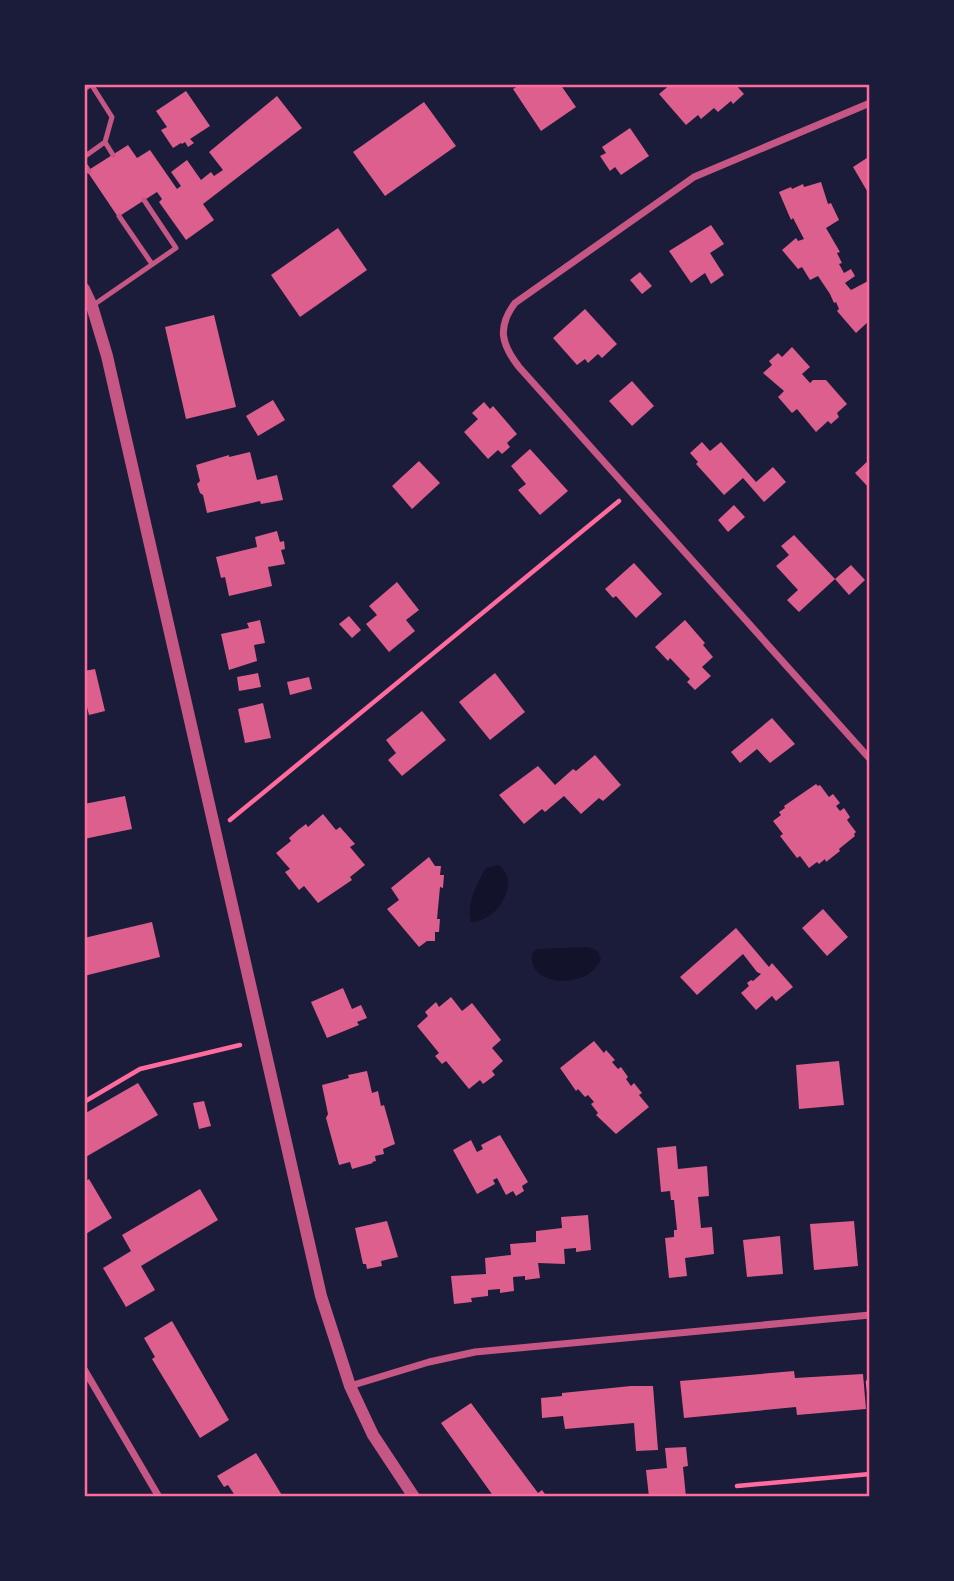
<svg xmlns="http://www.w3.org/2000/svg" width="954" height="1581" font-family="Figtree,sans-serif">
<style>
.water{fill:#12122b}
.building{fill:#dd5f8e}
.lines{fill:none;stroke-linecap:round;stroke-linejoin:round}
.path{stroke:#ff6b9d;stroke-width:4.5}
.service{stroke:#c65784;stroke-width:5}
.minor{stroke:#c65784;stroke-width:7}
.tertiary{stroke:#c65784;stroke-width:12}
.neatline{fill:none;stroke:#ff6b9d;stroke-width:2.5}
</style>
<rect width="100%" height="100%" fill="#1b1b3a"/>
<!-- water -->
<path class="water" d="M498,865C522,879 499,922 471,922C466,904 477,883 486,868Z
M588,947L598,951L601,960C583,994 523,983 533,952L538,949Z"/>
<!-- building -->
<path class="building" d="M521,84H560L576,107L541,131L513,89Z
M671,84H702L703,86L706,84H735L744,94L733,104L731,101L718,112L714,108L701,119L698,115L686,125L659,94Z
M186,91L210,126L190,139L194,143L188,147L185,142L182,144L181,143L173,148L161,130L167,127L156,111Z
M277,96L302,128L203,204L214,220L186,240L159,202L162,199L157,192L118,217L87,171L128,145L137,158L150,150L177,189L181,186L171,172L187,160L201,180L211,172L214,176L223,170L209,152Z
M424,102L456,146L385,196L353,152Z
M630,128L649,156L621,175L615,167L610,171L600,156L606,153L602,147Z
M870,156V196L853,167Z
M821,182L828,204L831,203L839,220L826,228L840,252L837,253L842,263L839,264L844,273L851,269L855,276L845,283L851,290L870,280V320L856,333L837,311L839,309L836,302L834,303L830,294L818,276L810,280L802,267L798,269L782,250L796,238L798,241L804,239L793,218L791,220L779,192L791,187L792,189L803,184L804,187Z
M711,225L724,244L710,253L724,275L711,284L705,273L691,283L669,251Z
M338,228L367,270L300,317L271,275Z
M640,272L652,286L642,294L630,280Z
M585,309L617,344L602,358L598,354L588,363L585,359L577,365L553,338Z
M214,315L236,407L186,419L165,327Z
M792,347L810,367L802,374L810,383L813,380H826L847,404L837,413L839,417L831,424L828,421L816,432L797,409L792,413L778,397L784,391L763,373L772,365L769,361L778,353L782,357Z
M632,381L654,406L632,426L609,401Z
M273,400L285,420L258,436L246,416Z
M484,402L490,409L493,406L517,434L507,443L510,447L502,454L498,450L488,459L464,432L478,419L472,413Z
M702,442L710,451L721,442L756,482L773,467L786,482L764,502L743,478L724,495L696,464L698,462L690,453Z
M530,449L568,491L540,515L518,490L526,484L511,466Z
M250,452L257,480L277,475L283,500L261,504L260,501L207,513L203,495L200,493L197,484L200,481L196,465L229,455V457Z
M870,459V489L855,473Z
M419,461L440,483L412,509L392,486Z
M734,505L745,517L728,532L718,520Z
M277,531L280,542L284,541L285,549L281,550L285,564L268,567L272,586L229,596L225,577L221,578L216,557L257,547L255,537Z
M794,535L835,579L799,612L787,600L798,590L776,566L789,555L781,546Z
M634,563L662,594L636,618L616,596L613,598L605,589Z
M851,565L865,580L849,595L835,579Z
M397,582L419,610L406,620L415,631L389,652L366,624L377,615L369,606Z
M349,616L361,630L352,638L339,624Z
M260,620L265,643L254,645L257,661L229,670L221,634L249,628L247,623Z
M685,620L705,643L703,645L713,657L702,667L711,676L695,690L687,682L690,679L670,658L668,661L655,647Z
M95,669L105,711L89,715L87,707L84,708V671Z
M258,673L261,687L239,691L237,677Z
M495,673L525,712L490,740L459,702Z
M309,677L312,689L290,695L287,682Z
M263,703L271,738L245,743L238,709Z
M422,711L446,740L402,776L388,760L396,753L386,740Z
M772,718L795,744L770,763L757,749L740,763L731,752Z
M595,755L621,785L603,801L599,798L581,814L564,796L545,812L542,809L524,824L499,795L538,766L555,785L573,769L576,771Z
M816,784L818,786L820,785L829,797L833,794L840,803L836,806L840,811L844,808L850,817L847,820L856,832L854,834L855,836L839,849L840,851L826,862L825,859L819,864L817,862L809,868L800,856L797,858L780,836L783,834L773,821L781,815L779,812L785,808L784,806Z
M125,796L132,829L84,839V804Z
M323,814L336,830L340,827L355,844L350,847L365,865L350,877L352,880L318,903L304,886L299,890L285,872L290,869L276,853L291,841L289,838L298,830L306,824L308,827Z
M429,857L435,866H441L440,875H444L443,888L440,887L437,919H440L439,932H435V941H427L419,947L387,909L399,900L391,888Z
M823,909L848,937L827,956L802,928Z
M152,922L160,957L84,976V938Z
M736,928L769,967L772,963L793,987L776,1001L772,996L756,1010L741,993L749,986L747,983L751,980L753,981L761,974L757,972L743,954L697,995L680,977Z
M343,988L352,1009L361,1005L367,1018L357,1022L359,1025L327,1038L311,1002Z
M451,997L462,1011L472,1003L501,1040L492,1048L503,1061L492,1071L495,1075L483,1084L480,1080L469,1089L446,1061L442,1064L435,1056L439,1053L417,1026L428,1016L425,1012L436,1002L439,1007Z
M594,1041L604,1053L606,1050L615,1060L612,1062L618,1069L621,1067L628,1077L626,1079L631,1086L634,1083L642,1093L639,1095L649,1107L616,1134L596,1115L598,1113L591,1104L594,1102L588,1095L585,1097L578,1089L576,1091L560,1068Z
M839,1061L844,1105L799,1109L796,1065Z
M367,1071L372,1093L378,1091L381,1106L384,1105L395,1144L383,1149L384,1154L375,1156L376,1161L372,1162L373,1163L352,1169L350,1162L339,1165L326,1118L328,1114L322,1085L349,1078L348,1075Z
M138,1083L158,1115L84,1158V1114Z
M204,1101L211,1126L199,1129L193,1103Z
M500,1135L528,1182L522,1186L524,1191L516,1196L513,1191L506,1195L497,1178L493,1180L495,1184L477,1194L453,1150L471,1140L477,1152L483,1149L481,1145Z
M676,1146L678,1169L707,1166L709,1196L698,1197L701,1228L712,1227L714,1254L685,1258L687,1276L669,1278L665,1238L674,1237V1230H677L674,1200H671L670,1191L661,1192L657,1148Z
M89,1179L112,1218L84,1235V1182Z
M200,1189L218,1220L141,1266L155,1290L126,1307L103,1268L131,1251L122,1235Z
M588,1215L591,1250L576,1252V1248L564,1249L565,1264L538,1263L540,1278L525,1280V1276L513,1277L514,1291L500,1293V1289L488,1290V1296L471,1298L472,1302L454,1304L451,1276L486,1274L485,1258L511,1255L510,1244L536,1242V1231L562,1228L561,1217Z
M387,1221L398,1257L381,1261L382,1266L367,1269L366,1264H363L355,1228Z
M854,1221L858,1266L814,1270L810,1224Z
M780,1236L783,1274L747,1277L743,1240Z
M172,1321L229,1420L200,1438L152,1359L155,1357L144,1338Z
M794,1371L795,1378L863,1374L866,1409L797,1415L796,1407L684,1418L680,1381Z
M631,1386H653L658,1450L636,1451L634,1423L565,1429L563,1416L542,1418L541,1398L562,1396V1393Z
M471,1403L538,1493L542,1490L547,1497H494L441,1423Z
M686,1447L688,1466L683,1467L686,1497H649L646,1470L667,1468L665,1448Z
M256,1453L269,1474L283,1497H236L228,1485L224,1487L217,1476Z"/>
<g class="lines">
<!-- path -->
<path class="path" d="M230,820L619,501
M84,1102L140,1069L240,1045
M868,1382L870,1399
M737,1486L870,1474"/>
<!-- service -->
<path class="service" d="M91,84L112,117L105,142L113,155
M84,157L105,142
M84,164L89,171
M119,216L152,264
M92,306L176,248L144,200"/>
<!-- minor -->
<path class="minor" d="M870,103L694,177L515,303C497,327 501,344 519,367L870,759
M84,1369L159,1497
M350,1386L429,1362L475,1352L870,1315"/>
<!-- tertiary -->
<path class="tertiary" d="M84,85L86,84
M84,289L92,306L107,356L321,1296L350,1386L373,1435L414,1497"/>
</g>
<!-- border -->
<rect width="954" height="1581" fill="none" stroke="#1b1b3a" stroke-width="172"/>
<rect x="86" y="86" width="782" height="1409" class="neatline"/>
</svg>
